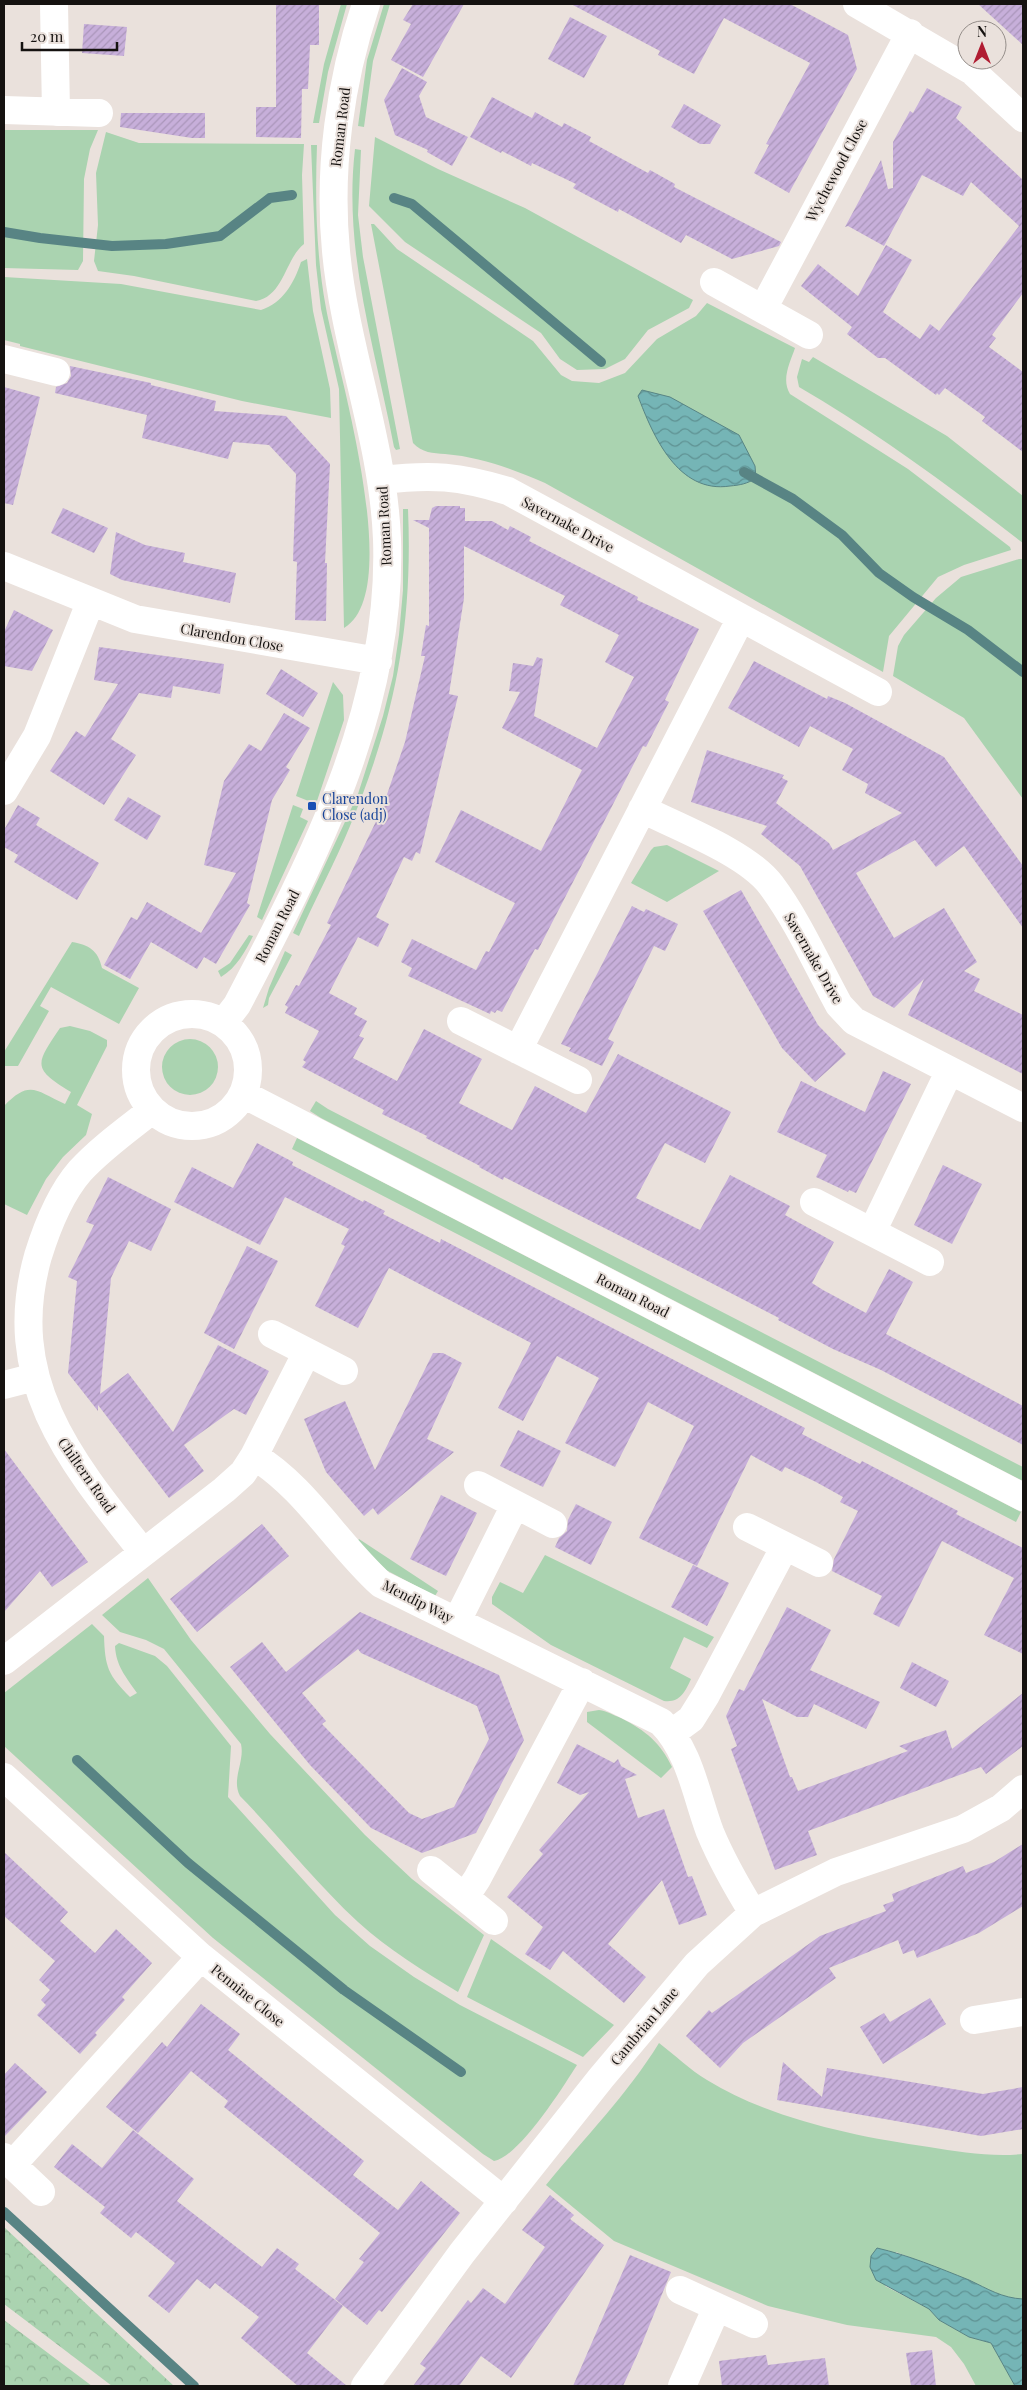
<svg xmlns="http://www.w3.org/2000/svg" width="1027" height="2390" font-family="'Playfair Display',serif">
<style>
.green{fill:#aad3b0}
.forest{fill:url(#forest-crowns)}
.water{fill:url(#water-waves);stroke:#588484}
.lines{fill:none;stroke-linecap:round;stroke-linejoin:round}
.stream{stroke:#588484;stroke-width:10}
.building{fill:url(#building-hatch);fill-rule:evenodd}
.minor{stroke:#fff;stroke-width:28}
.transit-dot{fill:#1a4fb4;stroke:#eae1dc;stroke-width:2}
.labels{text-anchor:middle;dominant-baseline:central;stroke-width:4;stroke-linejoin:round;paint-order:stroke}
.street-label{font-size:14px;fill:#151210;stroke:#eae1dc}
.transit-label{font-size:14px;fill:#164399;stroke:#eae1dc;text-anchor:start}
</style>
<defs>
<pattern id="forest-crowns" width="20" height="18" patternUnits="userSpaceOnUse" patternTransform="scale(1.25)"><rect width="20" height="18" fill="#aad3b0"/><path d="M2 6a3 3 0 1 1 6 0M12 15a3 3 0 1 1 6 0" fill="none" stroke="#91b496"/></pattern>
<pattern id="water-waves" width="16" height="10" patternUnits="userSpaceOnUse" patternTransform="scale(1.25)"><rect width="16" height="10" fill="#75b5b6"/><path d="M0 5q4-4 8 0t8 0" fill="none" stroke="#5f9293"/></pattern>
<pattern id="building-hatch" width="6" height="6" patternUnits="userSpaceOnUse" patternTransform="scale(1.25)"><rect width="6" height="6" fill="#c7afda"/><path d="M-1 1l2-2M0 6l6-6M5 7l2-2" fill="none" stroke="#aa96ba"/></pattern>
</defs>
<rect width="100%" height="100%" fill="#eae1dc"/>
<!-- green -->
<path class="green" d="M341,4H347L328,72L319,123H313L324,64Z
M384,4H390L373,61L364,127L358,126L367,60Z
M4,130H98L90,149L84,179L83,261L78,270L4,268Z
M106,132L139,143L304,144L302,175L304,244C285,259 284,296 256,301L134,276L98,271L94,261L98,225L96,173Z
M375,137L438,169L525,208L693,300L689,308L648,330L625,359L605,369L577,370L560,359L541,333L405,242L369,206Z
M311,145H317C315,198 316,255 326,308C337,368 406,592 344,628L339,389L321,309L316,265Z
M355,149L361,150L358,215L363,257L400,449L396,450L394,447C375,347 343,252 355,149Z
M371,224H374L397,249L533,341L561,375L572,381L599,383L625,373L657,339L696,316L707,303L795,348C790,363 781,379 790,394L908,469L1010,547L1011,550L964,565L938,577L889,636L883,672L545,483C512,469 481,457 445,454C433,453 422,453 413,443Z
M307,259L313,311L330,389L331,418L242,401L20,346V344L4,340V277L121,284L261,310C283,303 294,283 301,262Z
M813,357L947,436L1023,496V543C950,487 878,433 799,387L797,377L802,359L809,362Z
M403,509H408C413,626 395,718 350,826C335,863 315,899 299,936L293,933L358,794L383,716L393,676L399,635L403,590Z
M1019,559H1023V799L964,718L893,676L898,646L904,635L936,598L961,577Z
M333,682L343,695L344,720L316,804L296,796Z
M293,805L303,809L300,817L308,821L262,920L257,917Z
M667,845L719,871L667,902L631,883L651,850L654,847Z
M249,935L253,936C245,952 237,967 221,977L218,971L230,963Z
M72,942C89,945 98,950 102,968L139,988L119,1024L51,987L40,1006L49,1011L18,1066H4V1052Z
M285,951L292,955L269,998L268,1005L263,1008L269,988Z
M70,1026L90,1031L107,1040V1046L77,1105L92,1114L86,1135L63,1157L46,1179L27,1215L4,1204V1106C30,1079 36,1091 65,1104L71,1092C31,1068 36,1064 60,1028Z
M162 1067a28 28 0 1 1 56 0a28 28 0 1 1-56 0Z
M316,1101L328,1109L1023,1467V1481L321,1118L310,1111Z
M297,1138L1021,1512L1016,1522L292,1149Z
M359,1539L438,1591L435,1596L386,1570L357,1542Z
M545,1555L714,1637L707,1648L684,1637L670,1668L691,1679C685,1692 680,1703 664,1701L551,1645L492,1604V1597L500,1582L523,1593Z
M148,1578L191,1640L270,1734L365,1835L412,1879L484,1935L458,1992C423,1971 388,1949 358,1922C316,1883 280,1837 240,1796C231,1779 245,1762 241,1744L164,1649L146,1640L120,1632L102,1615Z
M92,1624L104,1636C105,1667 108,1675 130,1697L137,1693C126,1677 116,1666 115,1646L119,1643L155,1656L167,1666L231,1746L228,1797L335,1915L370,1946L414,1977L460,2005L577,2065C563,2087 519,2157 494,2161L483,2154L213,1938L4,1746V1693Z
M599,1710C607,1711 613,1715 621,1718C646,1731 660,1742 672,1767L661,1778L587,1722V1712Z
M491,1939L614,2025L583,2057L467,1997Z
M659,2043C675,2055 690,2070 707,2080C770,2119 857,2137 929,2147C960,2152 991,2157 1023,2154V2299L1006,2298L968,2280L896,2252L885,2286L929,2309L939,2320L969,2337L991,2343L1015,2386H976L964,2364L951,2347L936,2337L847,2325L768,2306L614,2241L546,2185C584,2138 627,2095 659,2043Z"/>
<!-- forest -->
<path class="forest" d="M4,2227L174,2386H112L4,2304Z
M4,2320L92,2386H4Z"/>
<!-- water -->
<path class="water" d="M642,390L670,397L739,435L755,466L756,478C747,484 740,485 730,486C678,494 653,436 638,396Z
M877,2248C908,2255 939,2268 969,2280C988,2289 1002,2298 1023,2299V2386H1015L991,2343L969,2337L939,2320L929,2309L876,2280L870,2267L871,2256Z"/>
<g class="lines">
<!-- stream -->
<path class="stream" d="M394,198L412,204L601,362
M4,232L40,238L112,246L166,244L220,236L270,198L292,195
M744,472L793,499L842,535L879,573L913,597L968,630L1023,672
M77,1760L188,1863L344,1990L461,2072
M4,2212L194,2386"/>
</g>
<!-- building -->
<path class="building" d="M276,4H319V45H310L308,89H302L301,138L256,137V107H276Z
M413,4H464L423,77L391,60L411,24L403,20Z
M571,4H790L848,35L857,69L789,193L754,173L769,145L766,144L810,63L724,18L694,74L658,55L660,51Z
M978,4H1023V45Z
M570,17L607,36L584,78L548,59Z
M84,24L127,27L124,56L82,53Z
M402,68L427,82L419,96L426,117L468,137L452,166L427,152L428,150L395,135L384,100Z
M927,88L962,107L956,118L1023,180V293L992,335L996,338L989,347L1023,372V452L982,421L985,417L945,388L939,395L937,393L936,395L885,358H878L847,334L852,327L801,286L818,264L858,296L886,245L912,260L883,312L920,339L930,324L939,331L1019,226L971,182L963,196L922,175L884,246L848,226L845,227L881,160L888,189L893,188V142L910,111L913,113Z
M492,97L532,118L535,112L562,127L564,123L591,137L589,141L648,173L650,170L675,184L674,187L781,242L779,246L732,259L686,235L681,243L619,209L618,212L573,188L576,184L532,163L531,166L502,151L501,153L470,137Z
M684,104L721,125L710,144H700L671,127Z
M121,113H205V138H192L120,127Z
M70,366L151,383V385L216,401L214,411L286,416L330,464L325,563H327L326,621L295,620L297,562L293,561L296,474L269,445L233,442L228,459L142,438L147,415L55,393L56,387L67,383L71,376Z
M4,387L40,397L13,505L4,503Z
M436,506H460V508H465V521H492L508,530L510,526L531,537L529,541L638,597L637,600L699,629L665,700L669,702L646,747L643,746L538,950L535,949L502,1012L497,1010L495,1013L491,1011L490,1014L408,976L412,968L401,962L412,939L476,970L486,951L489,952L515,903L435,862L461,810L541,851L582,770L502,728L520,692L509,691L513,663L533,666L537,657L543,659L534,716L597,748L634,677L605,662L619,635L560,605L565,596L464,546V598L449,694L458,696L420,854L416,852L412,861L404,857L376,917L389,924L378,947L358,937L329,993L357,1008L354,1014L367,1021L359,1036L364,1038L353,1058L397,1081L424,1029L482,1059L459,1103L512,1130L535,1086L586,1113L618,1054L731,1112L705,1163L665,1143L636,1198L700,1230L730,1175L790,1206L785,1215L834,1242L812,1283L823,1290L866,1313L889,1269L913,1282L886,1334L1023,1406V1445L881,1370L833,1349L778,1320L779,1318L630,1241L504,1177L503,1180L479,1167L480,1166L426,1138L427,1136L382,1114L384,1110L302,1067L306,1062L303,1060L319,1031L285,1013L288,1007L285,1005L296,985L299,986L331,925L327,923L382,809L405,742L425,656H421L426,625L429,626V528L413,520H429L432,508Z
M63,508L108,528L94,553L51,533Z
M116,532L145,545L185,553L183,562L236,573L230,603L122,580L110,574Z
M14,610L53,630L32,671L4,666V632Z
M99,647L224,664L220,694L173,686L171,698L139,693L111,739L136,755L104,805L50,771L76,731L85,737L118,684L94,680Z
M754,661L827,699L828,696L845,703L944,757L1023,866V928L964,846L936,867L915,840L856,873L894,938L944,908L977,962L964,971L980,979L974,991L1023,1015V1074L908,1015L924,979L894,1008L873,996L800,866L761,834L767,826L691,802L707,750L784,775L782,778L788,781L776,803L829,843L833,850L902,813L865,793L868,784L842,770L853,749L810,726L799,747L728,708Z
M281,669L318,693L303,717L266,694Z
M284,713L310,728L286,767L290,770L272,800L247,903L250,905L216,964L204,957L197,969L151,942L130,979L104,965L131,917L137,920L147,902L201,933L236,873L204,865L224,781L249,744L261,751Z
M128,797L161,816L147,840L114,820Z
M18,805L40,818L36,825L99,863L77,900L14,862L18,855L4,847V830Z
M741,890L818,1025L846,1054L815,1082L782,1048L703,911Z
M632,906L644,912L646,909L678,924L665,951L654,946L608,1039L614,1042L602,1066L569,1051L571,1048L561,1044Z
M883,1071L911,1084L856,1193L849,1190L848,1192L816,1177L827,1155L777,1132L801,1081L865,1112Z
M257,1143L293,1162L292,1165L363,1202L364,1200L385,1211L383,1214L440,1243L441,1239L805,1428L802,1434L860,1464L862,1461L958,1511L956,1514L1023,1548V1654L984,1635L1014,1578L942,1541L899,1627L873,1614L882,1596L832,1571L834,1559L858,1511L840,1502L843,1497L816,1482L785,1467L782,1472L751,1455L697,1566L639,1538L694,1426L648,1402L615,1467L565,1443L599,1378L557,1356L523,1421L498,1408L531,1343L389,1268L358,1328L315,1306L345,1246L341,1244L349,1229L285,1197L260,1245L174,1202L192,1167L233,1188Z
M943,1165L982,1184L952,1244L914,1225Z
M108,1177L171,1209L151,1251L129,1241L111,1278L100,1394L128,1373L173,1432L218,1345L269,1371L246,1415L234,1409L184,1445L204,1471L169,1498L98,1405V1411L68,1373L77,1281L68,1277L94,1225L86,1222Z
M247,1246L278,1261L234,1349L204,1333Z
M433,1353H443L462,1363L427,1439L454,1452L378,1515L373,1508L364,1516L326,1472L304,1419L345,1401L375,1470Z
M518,1430L561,1451L543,1487L500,1466Z
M4,1449L88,1562L52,1587L40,1571L4,1612Z
M441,1495L477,1513L446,1576L410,1559Z
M576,1504L612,1522L591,1565L555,1547L559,1538L567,1531L568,1520Z
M262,1524L289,1556L197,1632L170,1599Z
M693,1565L729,1583L707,1626L671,1607Z
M787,1607L831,1630L810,1670L880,1702L866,1729L814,1704L808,1717H797L762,1699L790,1777H792L798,1791L908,1751L899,1746L946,1730L952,1749L1023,1693V1746L986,1774L981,1767L808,1831L817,1855L775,1870L731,1749L737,1746L726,1716L739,1689L744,1691Z
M360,1612L499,1675L524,1740L476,1833L422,1853L371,1828L310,1765L230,1667L262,1642L286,1672ZM358,1649L361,1653L477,1706L489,1739L454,1807L422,1819L409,1813L322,1724L326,1721L302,1693Z
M912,1662L949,1681L936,1707L900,1688Z
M577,1744L614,1763L618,1759L621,1766L637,1775L625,1779L638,1818L664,1809L688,1877L692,1876L707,1915L679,1925L662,1880L608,1944L646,1977L624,2003L563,1951L550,1970L525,1954L543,1927L507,1897L543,1854L539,1850L589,1792L580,1795L557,1783Z
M1023,1844V1906L979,1933L917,1958L914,1950L903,1954L898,1940L829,1968L836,1978L743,2043L720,2068L686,2036L709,2010L712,2013L820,1936L886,1911L883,1905L894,1901L892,1894L963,1866L966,1873L994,1862Z
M4,1852L68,1912L60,1921L95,1953L116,1929L152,1963L122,1997L125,2000L95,2033L97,2035L80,2054L37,2015L46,2005L41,2000L50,1990L39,1980L55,1961L4,1916Z
M930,1998L946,2024L883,2064L860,2027L884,2013L890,2022Z
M201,2004L240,2034L228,2050L364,2161L353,2175L398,2210L421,2181L460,2213L382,2312L379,2310L367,2325L335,2299L364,2262L359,2259L380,2233L224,2107L228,2101L191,2071L138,2133L106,2107L162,2042L167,2047Z
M783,2062L822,2097L827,2068L983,2094L1023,2087V2129L981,2136L777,2100Z
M15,2063L47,2092L4,2137V2075Z
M133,2130L194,2179L177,2201L262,2267L277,2248L299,2264L295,2269L343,2306L307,2353L347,2386H298L241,2338L259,2317L215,2283L210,2289L197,2279L169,2313L148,2296L175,2263L136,2232L131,2238L100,2213L105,2207L54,2167L72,2144L102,2168Z
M550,2195L574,2215L570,2219L604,2245L511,2378L481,2356L459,2386H413L426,2368L420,2364L468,2300L471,2303L483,2288L505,2304L545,2247L522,2230Z
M630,2255L671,2272L639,2351L623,2386H573Z
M932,2350L936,2386H911L906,2353Z
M766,2355L768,2365L825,2358L829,2386H722L719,2361Z"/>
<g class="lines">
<!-- minor -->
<path class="minor" d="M54,4L56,112
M857,4L972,71L1023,118
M4,110L99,113
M714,282L809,335
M763,309L910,33
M4,359L56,372
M382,480C432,474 459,476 508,491L878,692
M4,566L135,619L378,661
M4,791L37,736L90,603
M642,809C678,827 747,853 771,885C798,921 817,965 839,1005L854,1021L1023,1108
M136 1070a56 56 0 1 1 112 0a56 56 0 1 1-112 0Z
M461,1021L578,1080
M223,1023L237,1005C313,860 393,708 387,539C383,440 345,348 336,251C328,168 340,82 366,4
M518,1050L741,618
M243,1094L1023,1497
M814,1202L930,1262
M872,1232L949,1072
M272,1334L344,1371
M4,1385L35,1377
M254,1456C306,1488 336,1543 381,1584L661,1722C690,1751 696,1795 710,1832C722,1861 737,1887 753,1913
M478,1485L553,1524
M747,1527L819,1563
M143,1552C70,1461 3,1380 38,1256C47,1227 60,1194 80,1171C101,1148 128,1129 152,1110
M457,1621L515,1505
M4,1661L224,1490L243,1473L254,1456L307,1352
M672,1733L691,1719L706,1695L785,1546
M4,1777L201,1957L504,2201
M431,1870L494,1921
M465,1897L477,1879L582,1682
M974,2020L1023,2012
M4,2157L41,2192
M12,2165L201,1957
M680,2290L754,2324
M365,2386L462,2253L601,2078L697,1964L753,1913L836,1872L963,1829L1001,1808L1023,1789
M682,2386L717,2307"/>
</g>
<!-- markers -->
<rect class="transit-dot" x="307" y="801" width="10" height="10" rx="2.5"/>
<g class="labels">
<!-- street labels -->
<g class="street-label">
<text transform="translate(340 127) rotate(-83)">Roman Road</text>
<text transform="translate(836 170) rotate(-62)">Wychewood Close</text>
<text transform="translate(568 524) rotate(28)">Savernake Drive</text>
<text transform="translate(384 526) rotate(-93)">Roman Road</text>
<text transform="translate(232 637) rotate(10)">Clarendon Close</text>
<text transform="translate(277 926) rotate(-63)">Roman Road</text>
<text transform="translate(814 958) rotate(60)">Savernake Drive</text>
<text transform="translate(633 1295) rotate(27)">Roman Road</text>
<text transform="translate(87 1475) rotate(55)">Chiltern Road</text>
<text transform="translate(418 1601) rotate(27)">Mendip Way</text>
<text transform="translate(248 1995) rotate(39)">Pennine Close</text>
<text transform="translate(644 2026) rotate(-50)">Cambrian Lane</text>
</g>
<!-- transit labels -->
<g class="transit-label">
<text x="322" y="798">Clarendon<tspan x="322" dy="16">Close (adj)</tspan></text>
</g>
</g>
<!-- border -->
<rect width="1027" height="2390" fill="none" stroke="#151210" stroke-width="10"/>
<!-- north arrow -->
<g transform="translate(982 45)"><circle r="24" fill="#eae1dc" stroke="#958e8a"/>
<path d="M0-4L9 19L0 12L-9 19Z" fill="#b01c32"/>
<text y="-8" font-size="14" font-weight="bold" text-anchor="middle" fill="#151210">N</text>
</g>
<!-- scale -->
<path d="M22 42v8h95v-8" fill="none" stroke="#151210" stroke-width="2.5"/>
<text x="30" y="42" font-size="15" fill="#151210" stroke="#eae1dc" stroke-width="4" paint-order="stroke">20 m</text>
</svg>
